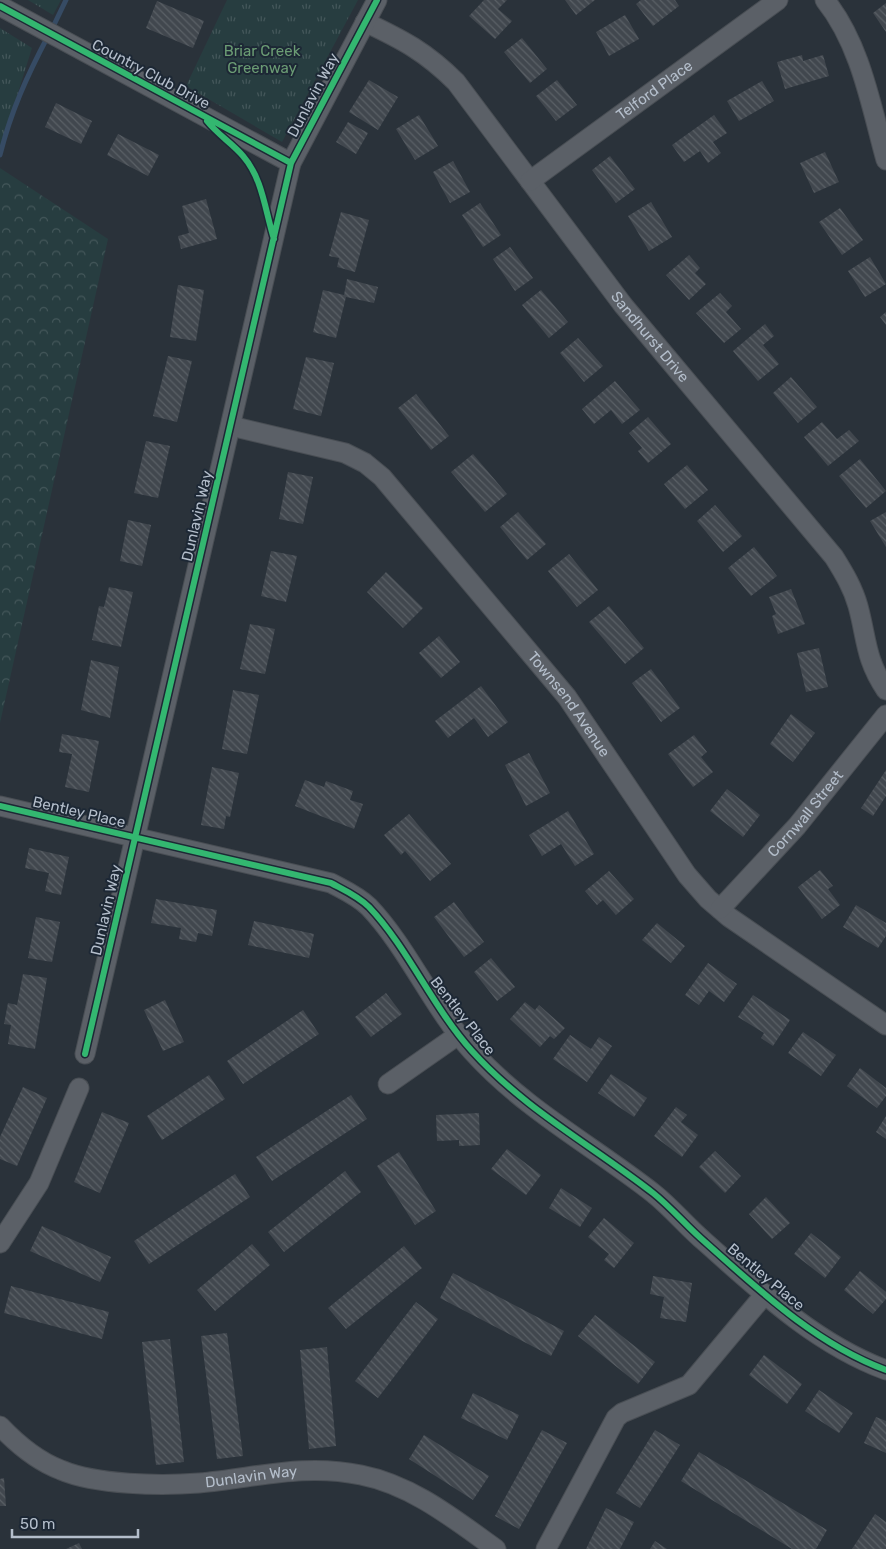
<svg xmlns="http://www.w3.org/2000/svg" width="886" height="1549" font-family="Rubik,sans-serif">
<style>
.forest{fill:url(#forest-crowns)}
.park{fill:url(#park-tufts)}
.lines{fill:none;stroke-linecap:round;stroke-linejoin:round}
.stream{stroke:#364b64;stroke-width:5}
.building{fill:url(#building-back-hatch)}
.street-casing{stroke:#494e54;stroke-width:21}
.street{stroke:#5b6067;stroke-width:19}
.cycleway-casing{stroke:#1d2835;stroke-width:9}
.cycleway{stroke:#33b770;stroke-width:6}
.labels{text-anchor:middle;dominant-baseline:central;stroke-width:4;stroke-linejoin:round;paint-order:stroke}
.park-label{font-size:15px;fill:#6b9c74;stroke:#1d2835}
.street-label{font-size:15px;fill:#b4becb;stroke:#1d2835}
</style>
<defs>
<pattern id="forest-crowns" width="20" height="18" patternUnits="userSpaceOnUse" patternTransform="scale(1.25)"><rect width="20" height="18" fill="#273d40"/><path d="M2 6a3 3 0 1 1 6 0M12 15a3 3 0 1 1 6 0" fill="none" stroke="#44575a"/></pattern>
<pattern id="park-tufts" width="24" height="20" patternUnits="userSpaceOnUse" patternTransform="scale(1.25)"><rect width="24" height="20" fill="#273d40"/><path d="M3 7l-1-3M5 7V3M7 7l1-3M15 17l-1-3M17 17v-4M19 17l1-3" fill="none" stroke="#44575a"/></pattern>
<pattern id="building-back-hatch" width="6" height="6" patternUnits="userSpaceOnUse" patternTransform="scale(1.25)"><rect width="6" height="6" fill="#41474e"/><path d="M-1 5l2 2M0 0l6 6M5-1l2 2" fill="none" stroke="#5a6066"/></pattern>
</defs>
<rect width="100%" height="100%" fill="#2a323a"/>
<!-- forest -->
<path class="forest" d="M0,168L108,239L0,723Z"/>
<!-- park -->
<path class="park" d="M28,0H61L53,15Z
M227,0H358L282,142L186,86Z
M0,28L32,48L0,150Z"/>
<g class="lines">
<!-- stream -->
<path class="stream" d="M52,29L66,0
M0,155C11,111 27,76 48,36"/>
</g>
<!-- building -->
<path class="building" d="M484,0H507L498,9L512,21L495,39L469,16Z
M565,0H595L576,15Z
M641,0H675L679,6L653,26L636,4Z
M157,1L204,21L193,48L146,28Z
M886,3V32L873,13Z
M625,15L639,39L609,56L596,32Z
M522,38L547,69L530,83L504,52Z
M802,55L803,61L823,55L829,76L785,89L777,62Z
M369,80L398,97L378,130L349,112Z
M557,80L577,105L556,121L536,96Z
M762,81L774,101L739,121L727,101Z
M56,103L92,121L81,144L45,127Z
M419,115L438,146L415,160L396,129Z
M714,115L727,133L713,142L721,153L708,163L700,151L684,162L672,145Z
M348,122L368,133L356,154L336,142Z
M118,134L159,155L148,176L107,155Z
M825,152L839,182L814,193L800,163Z
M610,156L635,189L616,203L592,170Z
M453,161L470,192L450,203L433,172Z
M206,199L217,239L181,249L178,236L189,233L182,206Z
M651,202L672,237L649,251L628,216Z
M480,203L501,235L483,247L462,215Z
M840,208L863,240L842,255L819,222Z
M341,212L369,220L355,272L337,267L339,258L329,256Z
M510,247L533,278L515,291L493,259Z
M689,255L700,268L695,273L706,284L689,300L666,275Z
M870,257L886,284L865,297L848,271Z
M347,279L378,287L374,303L346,297L336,338L313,332L323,290L344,295Z
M178,285L204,290L196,341L170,337Z
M541,290L568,322L549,338L522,305Z
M720,293L732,306L726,312L741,329L724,343L696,313Z
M886,312V325L880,317Z
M765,324L774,336L763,345L779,364L758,381L733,351Z
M578,338L603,366L584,382L560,353Z
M168,356L192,361L177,422L153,416Z
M306,357L334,363L321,416L293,409Z
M791,377L817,407L798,423L773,393Z
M615,381L640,410L622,424L611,410L594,424L582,409Z
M416,394L449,436L431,450L398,408Z
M648,417L671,444L648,463L638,451L642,448L629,433Z
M822,422L837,439L849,430L859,441L828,466L804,437Z
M146,441L170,446L158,498L134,493Z
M473,454L507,494L485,512L451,472Z
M860,459L886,491L866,508L839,476Z
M687,465L708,490L685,509L664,484Z
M288,472L313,477L303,524L279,519Z
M715,505L742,536L723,552L697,521Z
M518,512L546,544L527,560L500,527Z
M886,512V547L870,521Z
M128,520L151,525L142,566L120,561Z
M754,547L777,576L751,596L728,568Z
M271,551L297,556L286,602L261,596Z
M569,554L598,590L577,607L548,571Z
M386,572L423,608L403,628L367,592Z
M109,587L133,592L121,647L92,640L99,606L104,607Z
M791,589L805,624L778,634L772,616L776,614L769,597Z
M609,606L644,648L625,664L589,622Z
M250,624L275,629L265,674L240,669Z
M439,636L460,662L441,678L419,653Z
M819,648L828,687L806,692L797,653Z
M91,660L119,667L110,718L81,710Z
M651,669L680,708L661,722L632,683Z
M481,686L508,722L488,737L474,718L448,738L435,721Z
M233,690L259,695L247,754L222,749Z
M791,714L815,733L793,762L770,744Z
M62,734L99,741L89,792L65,787L72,754L59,752Z
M694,735L707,752L701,757L713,772L693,787L668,754Z
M529,753L550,793L526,806L505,765Z
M212,767L239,773L230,817L226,816L224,829L201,825Z
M886,770V796L873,816L861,808Z
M305,780L324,787L326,781L353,791L350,800L363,804L354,829L295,806Z
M727,789L760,815L743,837L710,811Z
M568,811L594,854L575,866L561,844L542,856L529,835Z
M409,814L451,864L430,881L405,851L401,855L384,835Z
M29,848L69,857L61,895L45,891L49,873L25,868Z
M820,870L833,886L828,889L840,905L822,919L798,887Z
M609,871L634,899L616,915L603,900L597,905L585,891Z
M156,899L217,910L212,936L198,933L196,942L179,939L181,928L151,923Z
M454,902L484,942L464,957L434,917Z
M856,905L886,923V936L878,948L843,927Z
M36,917L60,922L52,962L28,958Z
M254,921L314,934L309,958L248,945Z
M657,923L685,946L671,963L642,940Z
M491,958L515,987L497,1001L474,972Z
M708,963L737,984L724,1002L709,991L699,1005L685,995Z
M23,974L47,978L35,1049L8,1044L11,1025L4,1024L8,1003L17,1005Z
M386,993L402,1014L371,1037L355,1017Z
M753,995L790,1020L773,1046L761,1038L764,1033L738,1017Z
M165,1000L184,1042L163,1051L144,1010Z
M525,1002L535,1010L539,1005L565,1028L554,1039L550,1036L540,1047L510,1019Z
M303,1010L319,1034L243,1084L227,1061Z
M803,1032L836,1055L821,1076L788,1053Z
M570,1035L591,1049L599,1037L612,1046L587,1082L553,1059Z
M860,1068L886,1088V1096L877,1108L847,1086Z
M611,1074L647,1098L634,1117L598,1093Z
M209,1075L225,1099L162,1140L147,1116Z
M23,1087L47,1098L17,1166L0,1159V1137Z
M351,1095L367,1119L272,1181L256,1157Z
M676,1107L687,1115L681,1122L698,1135L682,1157L654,1136Z
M102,1112L129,1123L100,1193L74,1182Z
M479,1113L480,1145L459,1146V1140L437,1141L436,1115Z
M886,1116V1139L876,1132Z
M507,1149L541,1175L526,1195L491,1169Z
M715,1151L741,1176L725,1193L699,1167Z
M399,1152L436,1211L415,1225L377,1166Z
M345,1171L361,1192L284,1252L268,1232Z
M235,1174L250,1197L149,1264L134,1241Z
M561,1188L592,1208L580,1227L549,1208Z
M766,1197L790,1223L772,1239L749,1214Z
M604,1218L634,1243L614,1268L604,1260L609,1254L588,1237Z
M42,1226L111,1257L100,1282L30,1251Z
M811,1233L841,1257L825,1278L794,1254Z
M252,1244L270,1265L215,1311L197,1290Z
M404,1246L422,1268L346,1329L328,1308Z
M860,1271L886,1292V1299L873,1314L844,1290Z
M453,1273L564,1331L551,1356L440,1298Z
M653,1276L692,1283L686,1322L660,1318L664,1297L650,1294Z
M11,1286L109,1312L102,1339L4,1313Z
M416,1302L438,1319L378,1398L355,1381Z
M595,1315L655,1362L638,1384L578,1336Z
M227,1333L243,1456L217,1459L201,1336Z
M170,1339L184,1462L156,1465L142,1342Z
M327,1347L336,1446L309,1449L300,1350Z
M764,1355L802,1384L787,1404L749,1375Z
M819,1390L853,1413L839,1433L805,1411Z
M473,1393L519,1415L507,1440L461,1418Z
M876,1417L886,1421V1453L864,1443Z
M542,1430L567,1443L519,1529L495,1516Z
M655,1430L680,1445L640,1508L616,1493Z
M424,1435L489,1476L473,1500L409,1459Z
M699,1452L827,1530L816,1549H792L681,1481Z
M4,1478L6,1506H0V1479Z
M606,1508L634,1522L620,1549H586Z
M875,1514L886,1522V1549H852Z
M655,1541L667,1549H650Z
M79,1543L82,1549H66Z"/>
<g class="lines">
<defs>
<g id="street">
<path d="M825,0C861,45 871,106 886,160"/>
<path d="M0,6L291,163"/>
<path id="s1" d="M365,22C403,40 426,52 456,82L623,305L834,557C844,573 853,588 858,606C867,639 865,659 886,690"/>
<path id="s2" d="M530,181L778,0"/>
<path id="s3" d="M231,426L345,453L365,463L382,477L567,697L687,875L708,899L729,917L886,1025"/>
<path d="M0,806L331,883C344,890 358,896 369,907C408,948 433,1008 472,1051C524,1109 593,1146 653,1193C672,1208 687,1227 705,1242C760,1291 816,1344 886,1370"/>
<path id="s4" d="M720,909L797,826L886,715"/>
<path d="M85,1054L291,163L377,0"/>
<path d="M388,1084L458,1035"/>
<path d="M0,1243L39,1183L79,1088"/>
<path id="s5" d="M0,1426C17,1444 37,1461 61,1470C96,1485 161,1486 199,1483C256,1478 303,1463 361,1475C412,1485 454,1519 496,1549"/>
<path d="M546,1549L616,1418L622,1413L689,1385L765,1294"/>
</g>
</defs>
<!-- street casing -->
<use href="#street" class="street-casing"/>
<!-- street -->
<use href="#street" class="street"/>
<defs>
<path id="cycleway" d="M0,6L291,163
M207,121C218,135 232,143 243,156C263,179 265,211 274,239
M0,806L331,883C344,890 358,896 369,907C408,948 433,1008 472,1051C524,1109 593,1146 653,1193C672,1208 687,1227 705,1242C760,1291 816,1344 886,1370
M85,1054L291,163L377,0"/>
</defs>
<!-- cycleway casing -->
<use href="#cycleway" class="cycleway-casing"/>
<!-- cycleway -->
<use href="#cycleway" class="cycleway"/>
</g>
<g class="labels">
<!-- park labels -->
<g class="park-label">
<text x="262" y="51">Briar Creek<tspan x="262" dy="17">Greenway</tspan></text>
</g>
<!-- street labels -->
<g class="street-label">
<text transform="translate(151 74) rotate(28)">Country Club Drive</text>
<text stroke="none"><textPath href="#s2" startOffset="154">Telford Place</textPath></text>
<text transform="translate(313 95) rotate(-62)">Dunlavin Way</text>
<text stroke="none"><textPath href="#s1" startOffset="430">Sandhurst Drive</textPath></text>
<text transform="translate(197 516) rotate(-77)">Dunlavin Way</text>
<text stroke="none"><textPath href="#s3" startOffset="456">Townsend Avenue</textPath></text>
<text transform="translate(79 812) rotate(13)">Bentley Place</text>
<text stroke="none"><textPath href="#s4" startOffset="128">Cornwall Street</textPath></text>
<text transform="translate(106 910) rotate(-77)">Dunlavin Way</text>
<text transform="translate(463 1016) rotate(52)">Bentley Place</text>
<text transform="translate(766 1277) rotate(40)">Bentley Place</text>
<text stroke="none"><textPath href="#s5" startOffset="268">Dunlavin Way</textPath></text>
</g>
</g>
<!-- scale -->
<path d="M12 1529v8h126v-8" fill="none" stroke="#b4becb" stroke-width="2.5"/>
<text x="20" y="1529" font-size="15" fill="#b4becb" stroke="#1d2835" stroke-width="4" paint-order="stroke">50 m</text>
</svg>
